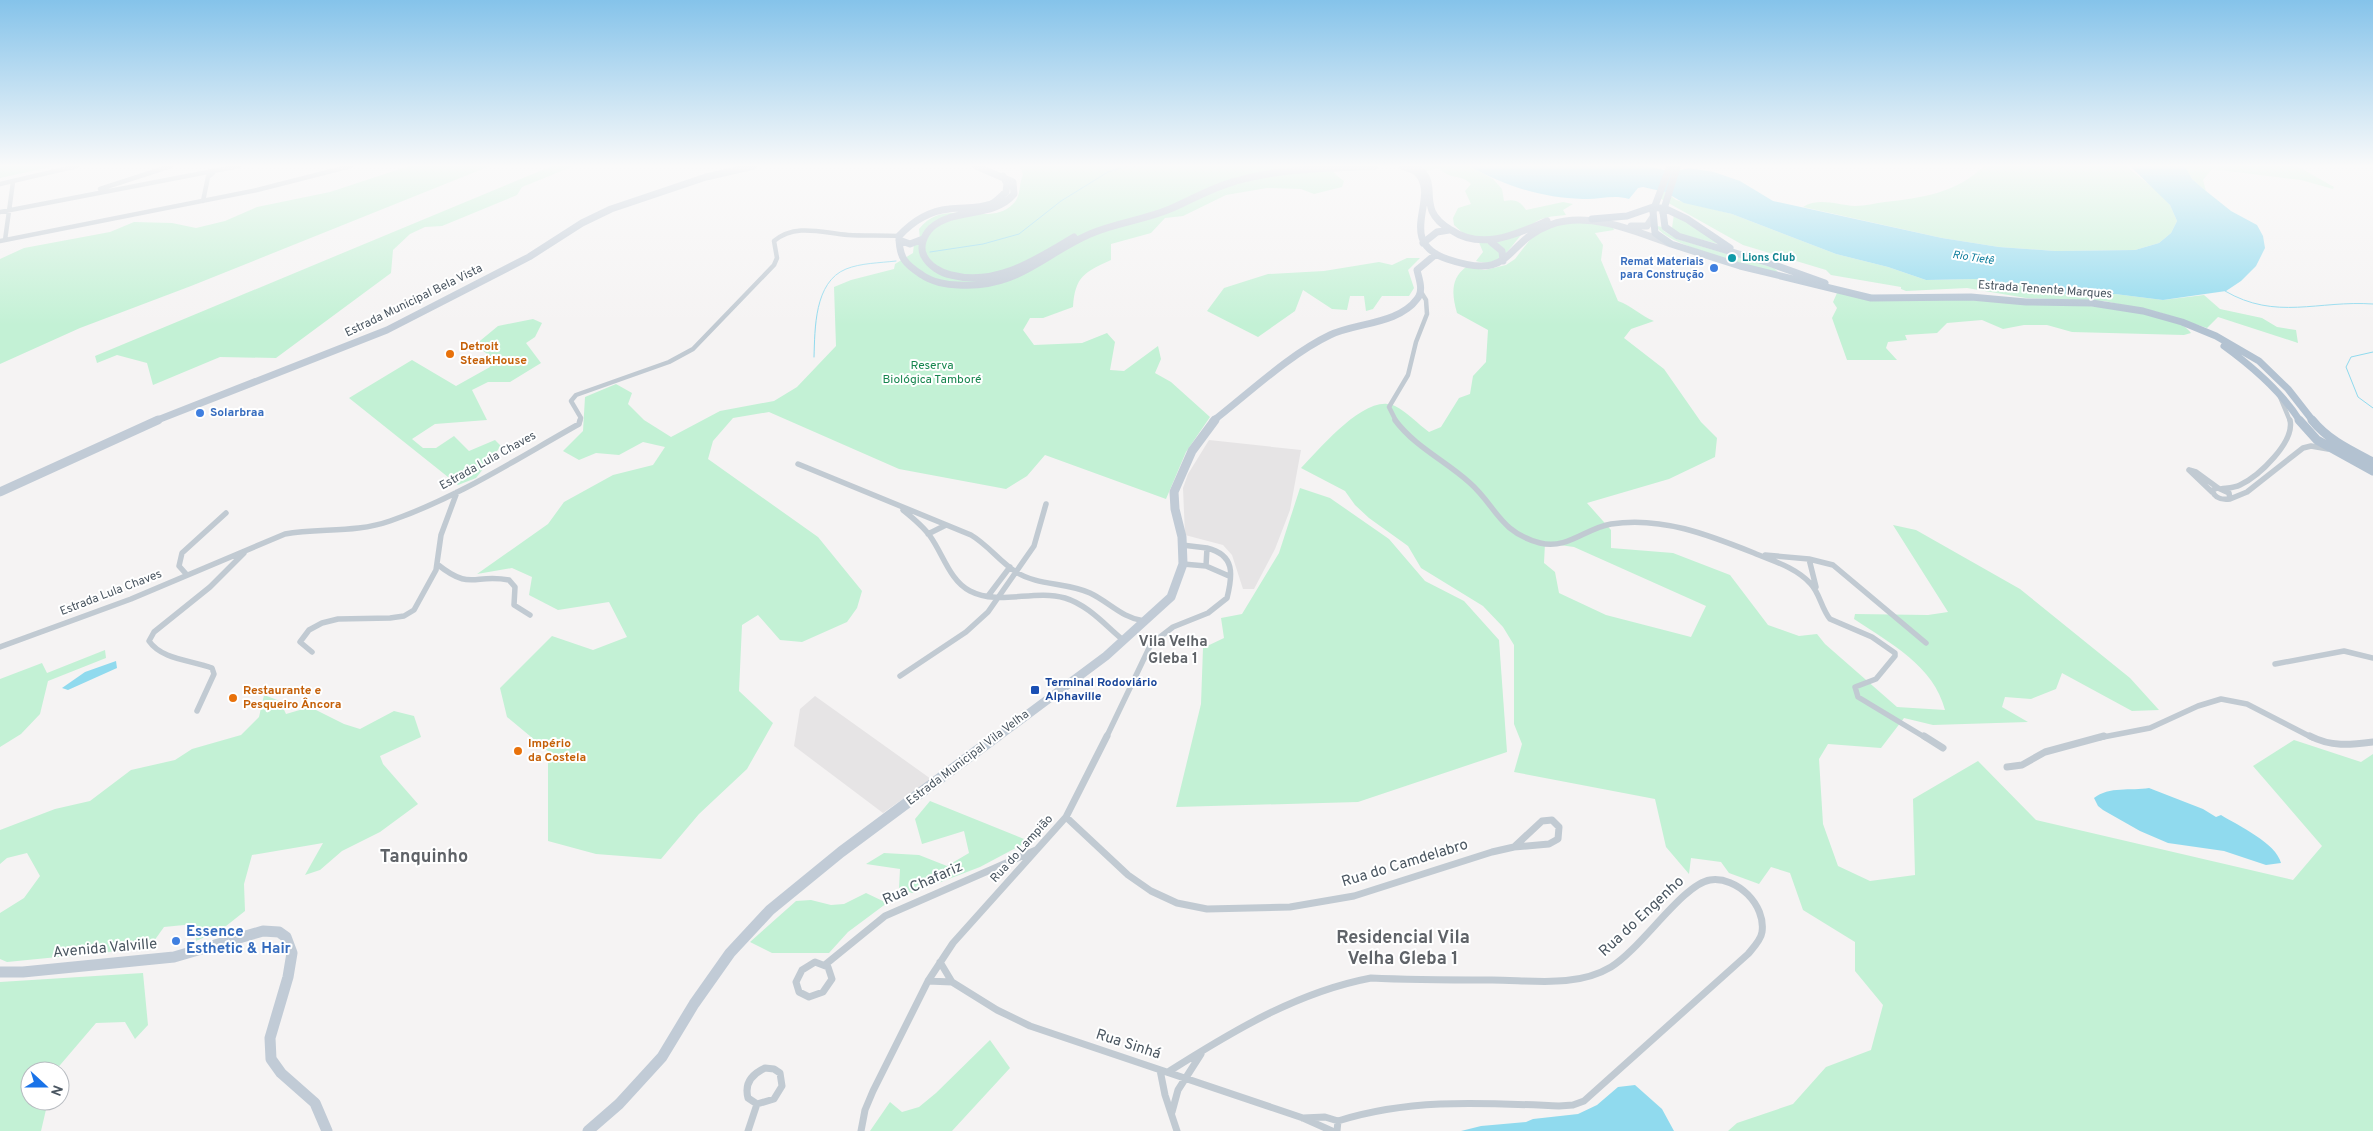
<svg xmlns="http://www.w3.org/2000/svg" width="2373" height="1131" font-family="Overpass,sans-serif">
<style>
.education{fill:#e6e4e5}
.green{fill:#c3f1d5;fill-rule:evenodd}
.water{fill:#90daee}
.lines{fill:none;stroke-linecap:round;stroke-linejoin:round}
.stream{stroke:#90daee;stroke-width:1}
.street-far2{stroke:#c1cad2;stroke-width:4.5}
.street-far1{stroke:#c1cad2;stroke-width:5.5}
.street{stroke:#c1cad2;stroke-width:7}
.secondary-far2{stroke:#c1cbd6;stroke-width:7}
.secondary-far1{stroke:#c1cbd6;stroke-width:9}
.secondary{stroke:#c1cbd6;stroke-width:11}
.primary-far1{stroke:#b3c2d1;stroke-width:7}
.primary{stroke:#b3c2d1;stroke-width:9}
.primary-bridge{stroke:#b3c2d1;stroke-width:7}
.culture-dot{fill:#0f9aa8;stroke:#fff;stroke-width:2}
.shop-dot{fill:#3f7fe0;stroke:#fff;stroke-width:2}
.food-dot{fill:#e8710a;stroke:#fff;stroke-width:2}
.transit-dot{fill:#1a4fb4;stroke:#fff;stroke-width:2}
.labels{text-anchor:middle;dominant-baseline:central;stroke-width:4;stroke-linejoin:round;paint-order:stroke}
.far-culture-label{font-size:11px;font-weight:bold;fill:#0d838f;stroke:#fff;text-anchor:start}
.far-water-label{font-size:11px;font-style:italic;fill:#0c7c9b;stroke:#fff}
.far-shop-label{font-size:11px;font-weight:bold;fill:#366cbe;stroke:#fff;text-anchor:end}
.street-label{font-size:12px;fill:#4a5661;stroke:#fff}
.food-label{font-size:12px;font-weight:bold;fill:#c56008;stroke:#fff;text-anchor:start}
.park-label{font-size:12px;fill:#17864f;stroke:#fff}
.shop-label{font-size:12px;font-weight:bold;fill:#366cbe;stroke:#fff;text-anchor:start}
.transit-label{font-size:12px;font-weight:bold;fill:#164399;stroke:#fff;text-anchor:start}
.quarter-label{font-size:15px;font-weight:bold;fill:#5f6368;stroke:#fff}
.near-street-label{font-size:15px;fill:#4a5661;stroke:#fff}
.near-shop-label{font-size:15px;font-weight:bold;fill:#366cbe;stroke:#fff;text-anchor:start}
.near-quarter-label{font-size:18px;font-weight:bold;fill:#5f6368;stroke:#fff}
</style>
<rect width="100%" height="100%" fill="#f5f3f3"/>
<!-- education -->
<path class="education" d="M1209,440L1301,450L1290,510L1275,549L1254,589H1243L1232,555L1223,545L1185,535L1183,488L1188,474Z
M815,696L931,779L883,813L794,746L800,709Z"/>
<!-- green -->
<path class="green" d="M0,166H55L0,178Z
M409,166H490L191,286L80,328L0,364V259L24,248L110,232L134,222L172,223L196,228L225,221L257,207L330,192Z
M552,166H574L522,187L517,195L442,226L425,227L410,234L393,250L391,273L276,358L220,357L153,385L147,363L117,355L97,363L95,356Z
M1020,166H1330L1336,175L1344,181L1342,187L1314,194L1301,189L1267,188L1226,195L1183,216L1165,218L1151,233L1111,244V260C1084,272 1075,277 1073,307L1043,318H1030L1023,330L1034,345L1082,343L1107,333L1115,342L1110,370L1124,371L1158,346L1161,359L1155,373L1171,382L1210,417L1186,452L1166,499L1045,455L1027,476L1006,489L899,469L769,412L733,418L713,441L708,459L818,537L862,591L857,608L847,622L802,642L780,640L758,615L742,625L739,691L773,723L747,769L699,814L661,859L596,854L548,841V751L507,717L500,688L552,636L593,650L627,637L609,602L558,610L529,595L532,577L512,568L477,574L548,524L564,502L613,475L653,465L665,447L643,442L619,455L596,453L579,460L563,451L583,431L585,397L616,384L632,393L628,404L644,420L671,437L720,411L774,401L797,387L836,346L834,287L851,280L894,269L895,264L913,253L914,244L920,239L919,229C945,195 989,229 1013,204C1022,195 1018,185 1023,175Z
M1422,166H1469L1493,179L1502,189L1504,201C1515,199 1520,201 1526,210L1563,202L1573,204L1563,210L1566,215C1553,216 1539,217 1529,227C1512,241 1503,270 1476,261L1483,252L1478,240L1467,237L1454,225L1453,218L1458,208L1471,204L1465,191L1471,184C1462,174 1449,180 1439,168L1426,171Z
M1984,166H2126L2157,191L2170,205L2177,221L2171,233L2159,243L2135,250L2055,251L1999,247L1942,238L1803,207C1819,197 1837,205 1855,206C1865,206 1876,203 1885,202C1921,198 1957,193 1984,166Z
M2185,166H2297L2334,187L2333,189L2301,180L2212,169L2203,180L2206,191L2192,179Z
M1658,190L1665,192L1676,200L1732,214L1836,254L1888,267L1926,280L1976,279L1992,282L2019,283L2070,295L2115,294L2163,300L2204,295L2220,309L2262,318L2277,327L2296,330L2298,343L2218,317L2207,328L2158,312L2104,301L2026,298L1967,288L1906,291L1901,289V287L1831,275L1826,270L1743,245L1656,196Z
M1674,214L1722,245L1680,234L1672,228Z
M1569,220L1612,226L1614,230L1595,233L1603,245L1601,260L1618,301C1632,306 1641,316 1654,321L1631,329L1624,338L1664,369L1701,422L1717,438L1715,457L1669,479L1587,503L1611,530V548L1673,553L1730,575L1768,625L1799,636L1817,634L1825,644L1897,707L1945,710C1934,666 1890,643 1854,619L1855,614L1928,615L1948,612L1893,525L1916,530L2020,589L2130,678L2159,710L2132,711L2062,673L2056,689L2031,699L2005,697L2002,707L2028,722L1933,725L1904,718L1881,748L1828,744L1819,759L1823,824L1838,866L1870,881L1915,875L1913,799L1978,761L2036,820L2293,880L2322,846L2253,766L2294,740L2361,762L2373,754V1131H1728L1737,1123L1793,1104L1826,1067L1871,1050L1883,1005L1855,971V942L1803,910L1790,873L1771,867L1759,884L1729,873L1721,862L1691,858L1689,874L1666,847L1655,799L1514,772L1522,744L1514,724V645L1503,627L1483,606L1421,568L1408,546L1369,518L1355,505L1345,491L1301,468C1320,449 1366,392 1395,406C1407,412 1418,424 1429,432L1441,427L1459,398L1470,394L1473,376L1486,362L1488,330L1457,313C1452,295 1450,279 1466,267L1485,270L1506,265L1515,259L1536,232ZM1545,543L1574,547L1706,606L1691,637L1606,615L1559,593L1555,572L1544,563Z
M1657,226L1662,227L1664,231L1677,239L1774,268L1778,272L1768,271C1747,264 1662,244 1657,226Z
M1407,258H1420L1408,270L1414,288L1409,296H1382L1373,309L1366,311L1364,296H1350L1347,310L1332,309L1303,290L1295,311L1258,337L1207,311L1224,288L1268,274L1324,271L1379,262L1392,265Z
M1837,293C1882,295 1926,298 1971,300C2009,302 2172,303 2191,333L2184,335L2072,332L2047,325H2024L2003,329L1982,320L1947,323L1937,333L1905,335L1907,340L1888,342L1886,348L1897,360H1847L1832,318L1837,308L1833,302Z
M533,319L542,323L535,337L526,343L541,363L510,382H488L472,390L487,420L435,424L412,439L423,448H436L454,436L469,451L495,440L501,446L476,478L458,485L349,398L412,360L456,386L490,367L493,358L475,345L498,326Z
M1300,488L1330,498L1389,539L1425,581L1464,601L1499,640L1507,752L1358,802L1176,807L1201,704L1203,648L1224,638L1221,618L1242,614L1279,553Z
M105,650L106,658L48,681L40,714L21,734L0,747V679L42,663L47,673Z
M264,695L280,701L286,714L310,707L344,724L360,729L394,711L414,716L421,737L380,756L383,764L418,804L380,832L342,851L320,870L305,875L323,843L252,855L244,884L245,911L221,930L196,941L194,924L164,927L149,948L7,962L0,959V913L24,898L40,876L27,853L7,858L0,864V830L55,809L90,801L131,770L175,760L192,749L241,735L259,717Z
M930,801L1029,841L980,867L912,893L899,888L900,869L866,864L884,853L919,855L947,866L969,853L964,831L922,844L915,819Z
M866,893L887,903L848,932L829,953H772L750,942L796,901L811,900L831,905L844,904Z
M143,973L148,1025L135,1039L125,1022L96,1023L55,1071H30V1101H48L41,1131H0V982Z
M990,1040L1010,1068L952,1131H870L890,1102L902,1112L919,1107L936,1093Z"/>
<!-- water -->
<path class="water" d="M1469,166H1646L1673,172L1689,168L1714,172L1740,181L1773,201L1942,238L1999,247L2055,251L2135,250L2159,243L2171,233L2177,221L2170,205L2130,166H2185L2192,179L2206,191L2231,211L2257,225L2263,236L2265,248L2256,266L2241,281L2226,291L2163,300L2115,294L2070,295L2019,283L1992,282L1976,279L1926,280L1888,267L1836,254L1732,214L1684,203L1665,192L1643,187L1638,188L1629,199C1612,194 1599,200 1583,199C1542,198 1505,186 1469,166Z
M116,661L117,668L68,690L62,688L85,672Z
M2149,788L2203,809L2216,817L2221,815C2239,826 2276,843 2281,863L2266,865L2224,851L2168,843L2140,831L2103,810L2098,806L2094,798C2109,786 2131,791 2149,788Z
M1635,1085L1662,1109L1674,1131H1461L1481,1126L1526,1122L1533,1119L1578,1114L1597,1105L1618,1087Z"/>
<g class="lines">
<!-- stream -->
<path class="stream" d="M1132,166H1137
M930,252L983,244L1019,234L1061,201L1108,172L1127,166
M2225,291C2276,321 2318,300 2373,304
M2373,352L2351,357L2346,367L2358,397L2373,408
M814,357C815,329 814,282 846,269C861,263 879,263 896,261"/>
<!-- street-far2 -->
<path class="street-far2" d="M0,184L77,166
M100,189L171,166
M203,201L208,177L213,173
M0,212L239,166
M5,240L13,182
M0,241L257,190L351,166
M2280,397L2290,421
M580,421L581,418L571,401L576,395L669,362L693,349L774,265L777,258L774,241C796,223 822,233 848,235C865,236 882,235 899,236
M1396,421L1389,407L1408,375L1416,342L1427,314L1426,300L1421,292"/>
<!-- street-far1 -->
<path class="street-far1" d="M1395,420C1415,447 1446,461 1470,483C1496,506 1499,532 1540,543C1567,550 1586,528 1611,524C1661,516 1709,535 1754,553C1773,561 1795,567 1810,583C1820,593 1821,608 1830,619L1872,637L1895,653V656L1876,679L1855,687L1858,697L1926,738
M798,464L971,535C988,545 999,561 1016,572C1038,586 1066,582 1090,593C1109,602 1122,618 1144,621
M2189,470L2196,472L2218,488
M2189,470L2212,492
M2218,488L2229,493L2230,499C2222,500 2215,499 2212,490Z
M2221,489C2227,488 2234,488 2240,485C2259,476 2295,442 2290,420
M2230,499L2247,492L2303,448L2311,446L2328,449
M903,510C913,518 923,526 930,536C943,554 950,581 970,591C999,606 1034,589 1065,598C1088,605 1105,625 1123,640
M928,534L946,525
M1182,545L1207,548L1206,566L1183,564
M1765,555L1809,559L1816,587
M1809,559L1833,565L1926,643
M437,564C472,592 473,573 509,580L515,587L514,605L530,615
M1206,566L1229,576
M187,575L179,566L182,553L226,513
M988,596L1010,567
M0,647L131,599L285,534C320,528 356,533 390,521C457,498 518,458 579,424L580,420
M312,652L300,642L309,630L322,623L338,619L390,618L404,616L414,610L436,570L441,535L457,492
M2275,664L2344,651L2373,658
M900,676L966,632L988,612L1034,546L1046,504
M197,711L214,674L212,668C192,660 162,660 149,641L154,632L210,587L244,553
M1106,738L1151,644L1173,627L1208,613L1227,598C1233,574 1235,555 1207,548
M2098,738L2150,728L2198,706L2221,699L2247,704L2313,738"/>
<!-- street -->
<path class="street" d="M1924,736L1943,748
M2310,736C2331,747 2350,745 2373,742
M2007,767L2022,765L2045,752L2104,736
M1066,817L1128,875L1151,891L1177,903L1207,909L1290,907L1354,896L1492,852L1514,847
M1552,820L1559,827L1558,839L1549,844L1514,847L1542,821Z
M815,962L828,967L832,979L823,992L809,997L799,992L796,982L802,970Z
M940,962L952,982
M826,964L885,916L1036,850
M928,981L952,982L997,1010L1030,1026L1303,1118L1332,1131
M765,1068L774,1069L780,1073L782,1086L774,1099L757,1104L748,1098C744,1083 752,1074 765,1068Z
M1160,1070L1165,1095L1177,1131
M1168,1072C1231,1032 1297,992 1371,978C1411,980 1452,980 1492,980C1531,980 1576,988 1611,967C1641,949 1683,884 1710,880C1737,876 1766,905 1762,932C1761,940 1753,948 1748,954L1584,1101L1573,1105L1559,1106C1484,1103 1411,1098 1338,1121L1337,1131
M1172,1112L1178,1090L1201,1054
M1303,1118L1325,1117L1338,1121
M748,1131L757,1104
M861,1131L865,1110L873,1091L928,981L953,943L1066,817L1107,736"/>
<!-- secondary-far2 -->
<path class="secondary-far2" d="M976,166L1013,182L1014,194C993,219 954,207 931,228C924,235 919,247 924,256C929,266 941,273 951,275C996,287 1037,259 1074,237
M1402,166C1406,168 1412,169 1416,172C1443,196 1393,240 1447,259C1515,282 1502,243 1550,225C1588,211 1633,230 1668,243
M1416,166C1436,182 1425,191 1432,211C1436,220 1444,226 1451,230C1482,251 1517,234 1547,221
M1003,176L1007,184L1006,192C1001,196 996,202 991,204C977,209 963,207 949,209C929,211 912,222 899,236C899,258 905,264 922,275C932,282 947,285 958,285C1017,289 1042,255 1090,234C1115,223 1144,220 1170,209C1191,200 1213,187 1236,181C1281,168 1329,169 1375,166
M1631,226H1647L1653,217
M899,240L910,244L923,239
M1491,242L1502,251L1503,261
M1423,243L1437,232L1449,230
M155,421L387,330L529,257L582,223L611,209L706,177L754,166
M1213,421C1249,393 1290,354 1330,335C1355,323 1399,324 1417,299C1424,291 1419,279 1417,270L1436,254"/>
<!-- secondary-far1 -->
<path class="secondary-far1" d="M0,492L158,420
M996,738L1106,656L1171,597L1183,564L1182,537L1175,509L1174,492L1192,451L1215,420"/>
<!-- secondary -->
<path class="secondary" d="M0,972H23L174,957L263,931L279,932L286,937L292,953L288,977L270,1038L271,1059L281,1073L315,1103L327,1131
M588,1131L619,1104L662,1057L694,1004L730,953L770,910L841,852L997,736"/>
<!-- primary-far1 -->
<path class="primary-far1" d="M1653,211L1655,233L1671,244L1740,266L1871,298L1971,297L2026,302L2092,303L2143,311L2182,322L2216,336L2259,361L2288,389L2313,421
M1663,212L1665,227L1678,236L1769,263L1825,283
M1592,219L1627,216L1653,207L1666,209L1687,219L1730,248
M2224,346C2253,367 2281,391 2300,421"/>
<!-- primary -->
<path class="primary" d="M2299,420L2317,440L2373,471
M2312,420C2328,440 2350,450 2373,462"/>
<!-- primary-bridge -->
<path class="primary-bridge" d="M1653,211L1670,166
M1663,212L1677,167"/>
</g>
<!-- sky -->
<linearGradient id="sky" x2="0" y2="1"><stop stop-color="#85c3ea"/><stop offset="0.51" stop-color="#fafafa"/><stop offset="1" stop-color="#fafafa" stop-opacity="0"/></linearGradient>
<rect width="2373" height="325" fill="url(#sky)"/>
<!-- markers -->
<circle class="culture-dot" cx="1732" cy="258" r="5"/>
<g class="shop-dot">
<circle cx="1714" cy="268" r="5"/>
<circle cx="200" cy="413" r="5"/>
<circle cx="176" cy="941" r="5"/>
</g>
<g class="food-dot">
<circle cx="450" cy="354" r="5"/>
<circle cx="233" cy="698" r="5"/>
<circle cx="518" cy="751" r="5"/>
</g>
<rect class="transit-dot" x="1030" y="685" width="10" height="10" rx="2.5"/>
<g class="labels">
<!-- far-culture labels -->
<g class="far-culture-label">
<text x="1742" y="258">Lions Club</text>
</g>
<!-- far-water labels -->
<g class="far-water-label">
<text transform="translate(1973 258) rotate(9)">Rio Tietê</text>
</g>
<!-- far-shop labels -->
<g class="far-shop-label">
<text x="1704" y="262">Remat Materiais<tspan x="1704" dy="13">para Construção</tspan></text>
</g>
<!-- street labels -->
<g class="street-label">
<text transform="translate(2045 290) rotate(4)">Estrada Tenente Marques</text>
<text transform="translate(414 301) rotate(-26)">Estrada Municipal Bela Vista</text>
<text transform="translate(488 461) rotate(-29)">Estrada Lula Chaves</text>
<text transform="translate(111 593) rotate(-21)">Estrada Lula Chaves</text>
<text transform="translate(968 758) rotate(-37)">Estrada Municipal Vila Velha</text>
<text transform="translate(1022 849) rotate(-48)">Rua do Lampião</text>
</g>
<!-- food labels -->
<g class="food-label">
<text x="460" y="347">Detroit<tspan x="460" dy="14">SteakHouse</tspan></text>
<text x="243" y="691">Restaurante e<tspan x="243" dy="14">Pesqueiro Âncora</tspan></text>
<text x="528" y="744">Império<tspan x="528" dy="14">da Costela</tspan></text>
</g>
<!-- park labels -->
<g class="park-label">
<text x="932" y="366">Reserva<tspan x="932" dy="14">Biológica Tamboré</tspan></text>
</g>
<!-- shop labels -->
<g class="shop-label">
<text x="210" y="413">Solarbraa</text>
</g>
<!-- transit labels -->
<g class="transit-label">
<text x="1045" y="683">Terminal Rodoviário<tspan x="1045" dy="14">Alphaville</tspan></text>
</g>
<!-- quarter labels -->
<g class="quarter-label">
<text x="1173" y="642">Vila Velha<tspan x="1173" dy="17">Gleba 1</tspan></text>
</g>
<!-- near-street labels -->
<g class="near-street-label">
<text transform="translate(1405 864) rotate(-17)">Rua do Camdelabro</text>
<text transform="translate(923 884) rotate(-24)">Rua Chafariz</text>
<text transform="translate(1642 917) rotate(-43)">Rua do Engenho</text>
<text transform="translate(105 949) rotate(-5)">Avenida Valville</text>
<text transform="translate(1128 1045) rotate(18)">Rua Sinhá</text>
</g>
<!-- near-shop labels -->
<g class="near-shop-label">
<text x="186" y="932">Essence<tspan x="186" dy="17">Esthetic &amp; Hair</tspan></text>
</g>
<!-- near-quarter labels -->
<g class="near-quarter-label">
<text x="424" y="857">Tanquinho</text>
<text x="1403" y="938">Residencial Vila<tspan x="1403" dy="21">Velha Gleba 1</tspan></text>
</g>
</g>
<!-- north arrow -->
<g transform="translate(45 1086) rotate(111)"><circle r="24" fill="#ffffff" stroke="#b7bbc0"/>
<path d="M0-4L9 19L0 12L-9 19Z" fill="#1a73e8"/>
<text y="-8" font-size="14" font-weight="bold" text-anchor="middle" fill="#4a5661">N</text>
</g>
</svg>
